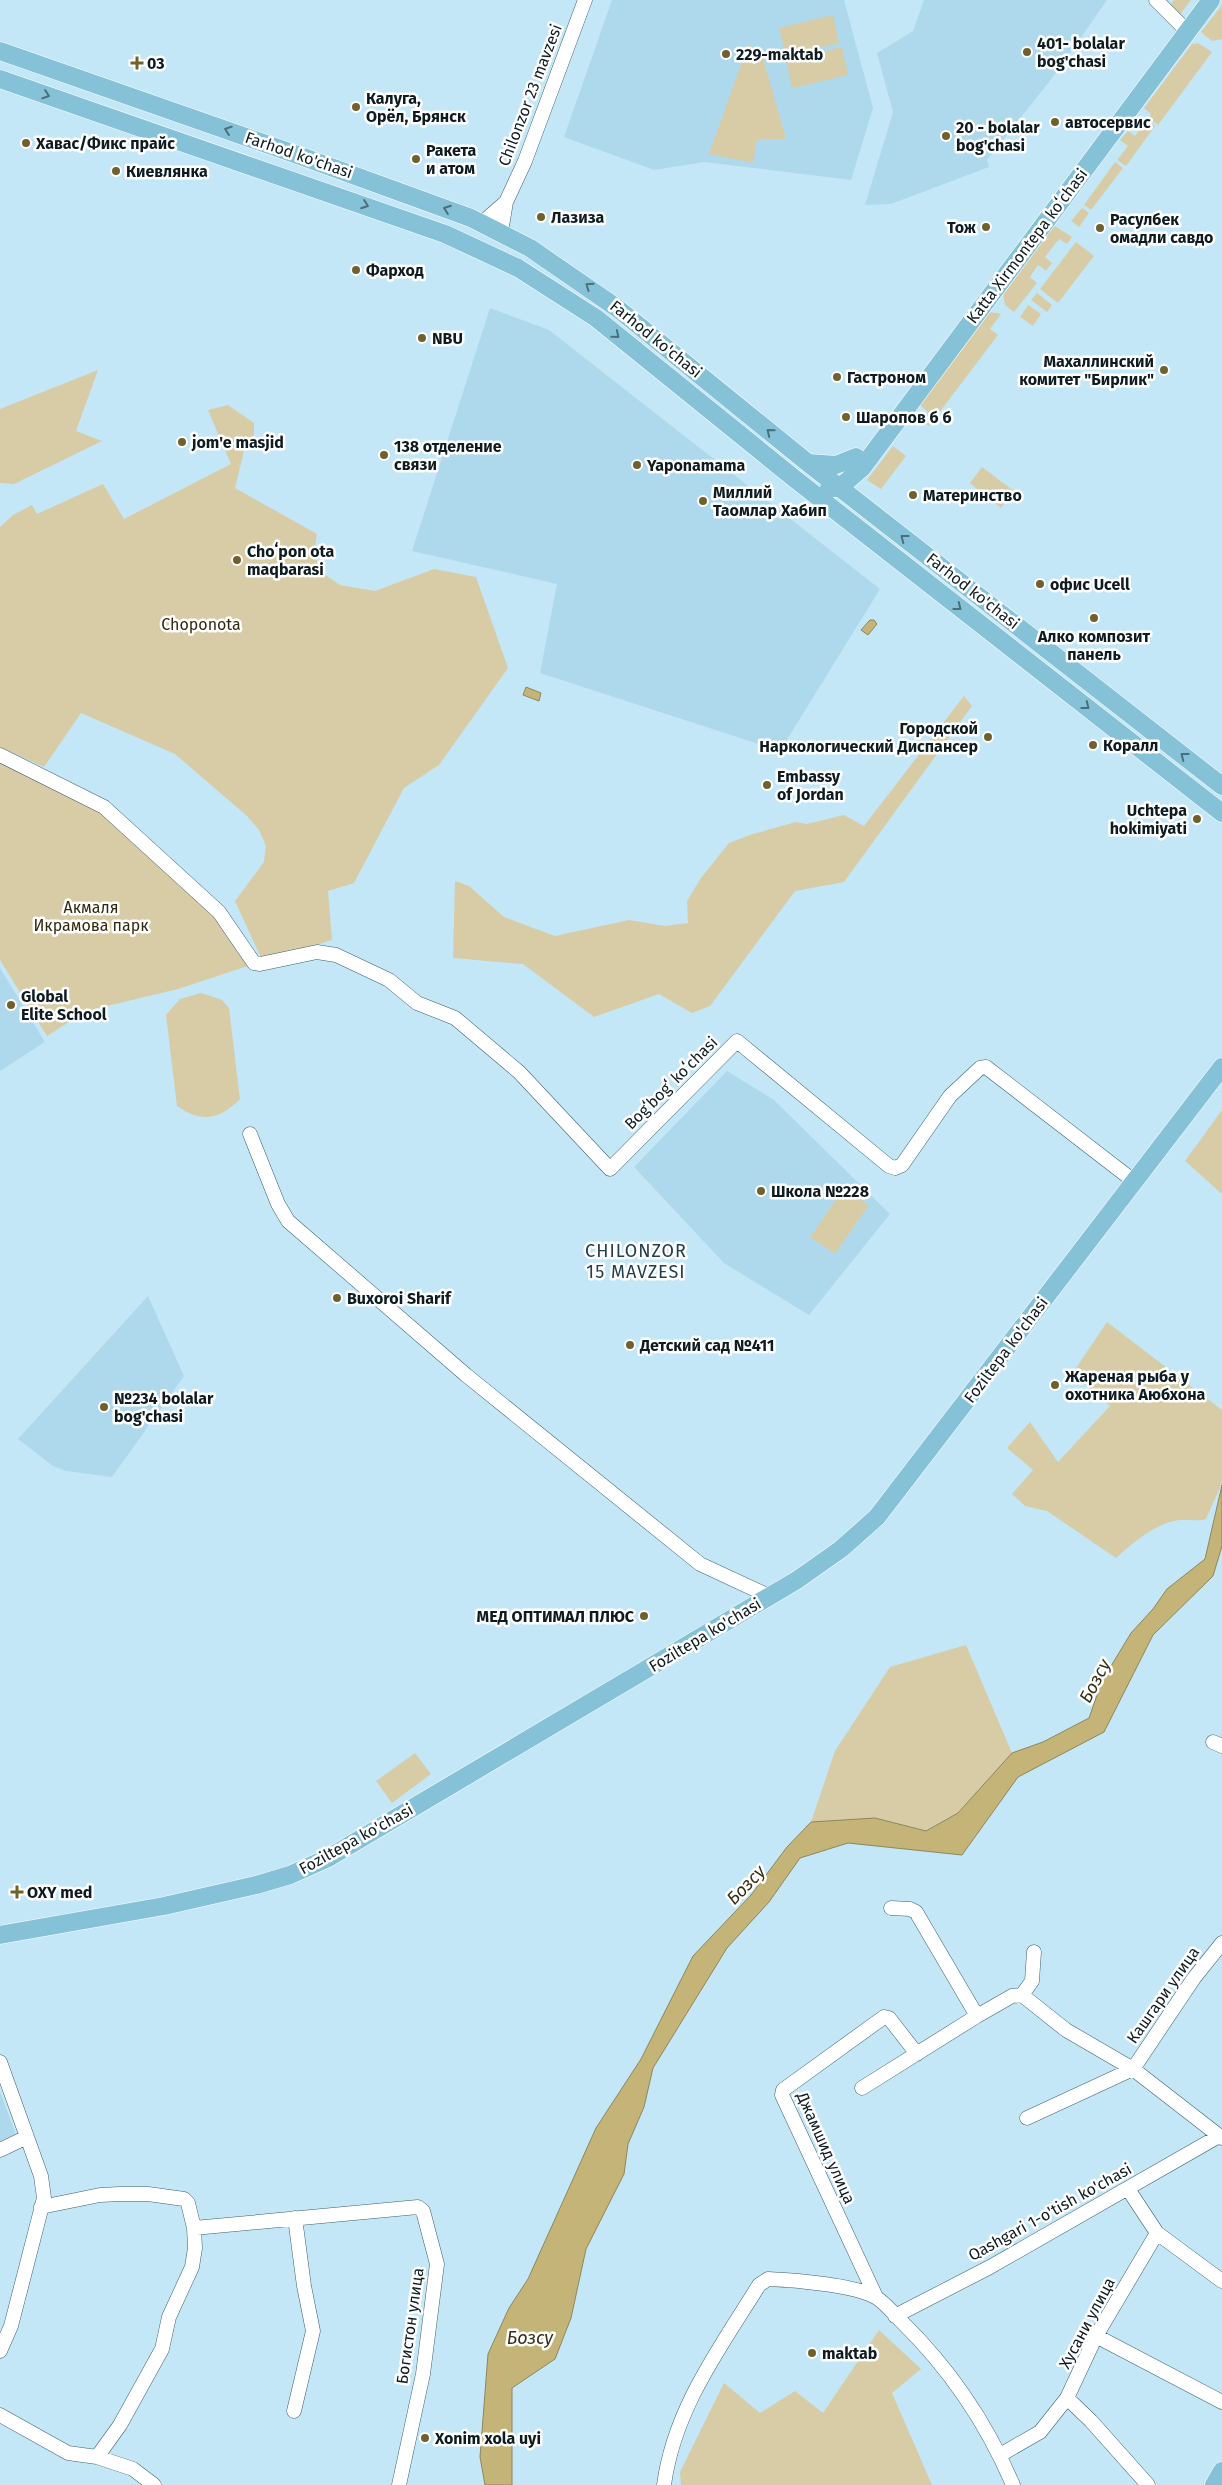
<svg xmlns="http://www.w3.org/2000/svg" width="1222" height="2485" font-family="'Fira Sans',sans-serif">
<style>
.built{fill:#aed9ec}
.green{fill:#d7cca6}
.water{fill:#c5b477;stroke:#8e865d}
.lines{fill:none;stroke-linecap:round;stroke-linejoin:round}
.minor-casing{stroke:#3f5f6d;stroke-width:15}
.major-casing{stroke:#fff;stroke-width:19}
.minor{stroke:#fff;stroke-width:14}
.major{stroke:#86c2d7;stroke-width:18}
.oneway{stroke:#4a6f7c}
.poi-dot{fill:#6f612e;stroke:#fff;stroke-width:2}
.labels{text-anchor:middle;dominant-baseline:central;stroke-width:5;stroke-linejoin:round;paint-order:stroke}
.poi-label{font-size:16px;font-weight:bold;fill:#0e1c21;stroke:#fff;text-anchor:start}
.street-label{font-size:16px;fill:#0e1c21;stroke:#fff}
.park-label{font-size:16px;fill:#31290d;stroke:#fff}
.neighbourhood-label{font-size:18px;letter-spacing:1px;fill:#21404c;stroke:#fff}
.water-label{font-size:18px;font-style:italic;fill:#383014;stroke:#fff}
</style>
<rect width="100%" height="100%" fill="#c3e7f7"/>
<!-- built -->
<path class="built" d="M612,0H844L873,108L851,180L704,162L654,170L564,137Z
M924,0H1107L1056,73L987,160L989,167L891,204L865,205L893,112L877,53L913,31Z
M490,308L549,330L880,589L780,751L540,673L557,584L412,551Z
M0,968L45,1042L0,1071Z
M727,1071L774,1100L890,1214L809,1315L724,1263L634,1167Z
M148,1296L184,1376L112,1477L66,1471L53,1466L18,1439Z
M0,2092L16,2135L0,2143Z"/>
<!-- green -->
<path class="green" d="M1174,0H1191L1178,17L1170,6Z
M1222,5V39L1212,41L1201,32Z
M833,15L839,43L786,56L779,28Z
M1198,43L1212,52L1158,125L1149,118L1151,114L1144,108L1192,44Z
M748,45L761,51L786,139H757L753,163L709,154Z
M842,47L848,75L792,88L786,60Z
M1147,120L1155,126L1126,166L1117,160L1128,146L1120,140L1128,131L1135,136Z
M1115,162L1123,168L1091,210L1084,205Z
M1082,208L1089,213L1079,227L1071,221Z
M1055,226L1072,237L1067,244L1059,239L1045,257L1052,263L1046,271L1038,265L1030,277L1037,283L1014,312L1005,305L1003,294L1051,229Z
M1076,242L1094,256L1058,303L1040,289Z
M1037,293L1052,305L1047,312L1031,300Z
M1028,305L1041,314L1033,326L1020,317Z
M990,312L1001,314L990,329L998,335L929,426L921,421L928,412L920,405Z
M98,370L76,431L102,441L14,484L0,483V409Z
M228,405L254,423V434L244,451L235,488L317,534L315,547L318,570L340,585L375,591L434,569L476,577L508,668L439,765L404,788L354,883L328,891L332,940L263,962L235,901L264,862L266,846L259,830L247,816L175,754L81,713L44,767L0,747V527L13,515L32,505L37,514L103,484L124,519L231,464L208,410Z
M893,446L906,456L881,489L867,480Z
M982,467L1014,491L1001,508L970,483Z
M964,696L972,706L844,882L795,891L710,1006L692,1013L659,994L594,1017L523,964L453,958L455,881L469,886L504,917L555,936L629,920L665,926L688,923L687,901L701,878L729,843L750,835L796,822L807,824L844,815L864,826Z
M0,762L100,806L222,907L254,964L178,989L86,1011L47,1036L0,960Z
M201,993L222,1000L229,1008L240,1099C219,1120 201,1123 177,1106L166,1015L180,999Z
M1222,1110V1194L1185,1161Z
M844,1188L869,1205L835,1254L810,1237Z
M1107,1322L1222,1410V1483L1206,1519C1197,1522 1188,1519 1179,1520C1154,1524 1134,1542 1116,1558L1047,1511L1025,1506L1012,1494L1033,1470L1007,1448L1030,1422L1058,1462L1110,1406L1072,1374Z
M966,1645L1012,1753L958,1813L926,1831L875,1818L811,1822L835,1751L890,1667Z
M415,1753L431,1774L392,1803L376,1781Z
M879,2330L921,2369L892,2393L932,2485H681L680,2472L724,2383L760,2413L795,2391L823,2413Z"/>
<!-- water -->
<path class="water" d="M870,620H874L877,624L868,635L861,630Z
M526,687L541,693L539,701L523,695Z
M1222,1485V1546L1213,1576L1153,1635L1104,1732L1018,1777L962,1855L848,1843L800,1858L769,1902L727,1948L653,2068L644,2107L628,2144L624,2174L586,2249L571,2318L555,2359L512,2388V2485H485L480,2457L488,2354L509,2308L528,2279L596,2128L641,2059L693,1956L751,1895L787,1847L811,1822L875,1818L926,1831L958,1813L1012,1753L1043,1742L1089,1718L1102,1681L1131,1633L1153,1609L1167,1589L1205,1559Z"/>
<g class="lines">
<defs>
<path id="minor" d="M1156,0L1187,31
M482,223L506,202
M501,232L506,202L525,161L585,0
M0,755L104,807L219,912L254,963L260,964L317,952L336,955L389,980L417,1003L455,1018L519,1072L610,1169L737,1041L889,1166L895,1168L902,1165L950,1096L980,1068L986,1067L1135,1182
M250,1134L278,1204L288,1221L466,1375L700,1564L769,1596
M1213,1742L1222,1746
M891,1908L910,1909L916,1912L977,2016
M1022,1995L1032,1981L1034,1952
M0,2062L41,2176L44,2198L11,2326L0,2351
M862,2088L977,2016L1012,1996L1022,1995L1066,2030L1133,2069L1222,2138
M1027,2118L1133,2069L1194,1978L1222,1943
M0,2150L27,2137
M41,2207L100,2195L120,2194H148L184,2199L188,2203L194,2228L195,2248L192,2267L169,2317L162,2349L120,2425L97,2457
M194,2228L418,2207L423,2211L437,2264L423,2374L399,2485
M1157,2233L1222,2281
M876,2297L782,2095L783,2090L884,2017L889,2018L917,2054
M895,2316L990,2267L1219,2136
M1096,2336L1222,2402
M1067,2398L1091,2421L1148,2485
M294,2411L313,2331L304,2286L295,2218
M0,2415L68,2453L97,2457L133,2469L154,2485
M1000,2455L1040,2432L1067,2398L1096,2336L1157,2233L1128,2189
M664,2485C674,2409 720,2348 759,2285L768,2279C793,2280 857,2285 877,2298C886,2304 894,2314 902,2322C949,2368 987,2424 1013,2485"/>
<path id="major" d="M0,51L306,158L471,218L530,248L617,308L808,463L1222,786
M0,79L445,234L518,268L596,318L795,479L1222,813
M808,463L836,465L856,457
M829,488H839L862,468L1211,0
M0,1935L164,1906L256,1885L290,1875L328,1858L797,1580L841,1549L877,1517L1222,1067
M1214,2485L1222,2471"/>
</defs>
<!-- minor casing -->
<use href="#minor" class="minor-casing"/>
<!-- major casing -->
<use href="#major" class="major-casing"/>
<!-- minor -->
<use href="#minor" class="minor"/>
<!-- major -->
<use href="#major" class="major"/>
</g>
<!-- one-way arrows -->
<defs><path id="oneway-chevron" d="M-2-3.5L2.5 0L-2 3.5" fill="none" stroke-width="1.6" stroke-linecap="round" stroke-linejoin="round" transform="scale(1.25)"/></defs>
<g class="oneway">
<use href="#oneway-chevron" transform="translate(46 95) rotate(19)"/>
<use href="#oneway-chevron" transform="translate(228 130) rotate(-161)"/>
<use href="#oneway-chevron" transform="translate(365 205) rotate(20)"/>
<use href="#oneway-chevron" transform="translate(447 209) rotate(-160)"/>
<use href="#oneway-chevron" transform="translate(589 286) rotate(-145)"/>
<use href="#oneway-chevron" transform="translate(616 335) rotate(39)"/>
<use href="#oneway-chevron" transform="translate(770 432) rotate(-141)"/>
<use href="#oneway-chevron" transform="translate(904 538) rotate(-142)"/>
<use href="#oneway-chevron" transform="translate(958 607) rotate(38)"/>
<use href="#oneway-chevron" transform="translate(1086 706) rotate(38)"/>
<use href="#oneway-chevron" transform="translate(1184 756) rotate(-142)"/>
</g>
<!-- markers -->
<g class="poi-dot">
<circle cx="1027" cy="52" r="5"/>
<circle cx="726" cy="54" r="5"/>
<path d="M134.5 55.5h5v5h5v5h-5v5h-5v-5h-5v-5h5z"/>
<circle cx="356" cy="107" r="5"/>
<circle cx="1055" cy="122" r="5"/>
<circle cx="946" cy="136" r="5"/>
<circle cx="26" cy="143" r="5"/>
<circle cx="416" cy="159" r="5"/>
<circle cx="116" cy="171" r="5"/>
<circle cx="541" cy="217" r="5"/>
<circle cx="986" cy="227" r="5"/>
<circle cx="1100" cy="228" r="5"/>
<circle cx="356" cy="270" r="5"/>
<circle cx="422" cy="338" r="5"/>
<circle cx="1164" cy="370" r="5"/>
<circle cx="837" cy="377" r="5"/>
<circle cx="846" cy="417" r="5"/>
<circle cx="182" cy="442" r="5"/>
<circle cx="384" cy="455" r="5"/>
<circle cx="637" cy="465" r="5"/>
<circle cx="913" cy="495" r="5"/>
<circle cx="703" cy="501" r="5"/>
<circle cx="237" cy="560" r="5"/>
<circle cx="1040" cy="584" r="5"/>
<circle cx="1094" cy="618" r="5"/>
<circle cx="988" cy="737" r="5"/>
<circle cx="1093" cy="745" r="5"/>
<circle cx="767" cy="785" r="5"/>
<circle cx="1197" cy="819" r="5"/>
<circle cx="11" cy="1005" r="5"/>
<circle cx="761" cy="1191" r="5"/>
<circle cx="337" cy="1298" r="5"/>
<circle cx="630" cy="1345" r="5"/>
<circle cx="1055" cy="1385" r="5"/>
<circle cx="104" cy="1407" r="5"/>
<circle cx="644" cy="1616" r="5"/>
<path d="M14.5 1884.5h5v5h5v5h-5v5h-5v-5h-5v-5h5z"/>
<circle cx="812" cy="2353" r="5"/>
<circle cx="425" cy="2438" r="5"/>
</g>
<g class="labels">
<!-- poi labels -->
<g class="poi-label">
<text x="1037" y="43">401- bolalar<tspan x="1037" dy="18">bog'chasi</tspan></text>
<text x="736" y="54">229-maktab</text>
<text x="147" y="63">03</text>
<text x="366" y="98">Калуга,<tspan x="366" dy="18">Орёл, Брянск</tspan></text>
<text x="1065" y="122">автосервис</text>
<text x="956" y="127">20 - bolalar<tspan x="956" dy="18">bog'chasi</tspan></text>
<text x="36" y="143">Хавас/Фикс прайс</text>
<text x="426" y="150">Ракета<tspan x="426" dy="18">и атом</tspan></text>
<text x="126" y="171">Киевлянка</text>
<text x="551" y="217">Лазиза</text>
<text x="1110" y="219">Расулбек<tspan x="1110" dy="18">омадли савдо</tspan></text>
<text x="976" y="227" text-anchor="end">Тож</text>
<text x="366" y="270">Фарход</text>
<text x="432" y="338">NBU</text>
<text x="1154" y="361" text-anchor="end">Махаллинский<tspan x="1154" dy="18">комитет "Бирлик"</tspan></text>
<text x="847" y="377">Гастроном</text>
<text x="856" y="417">Шаропов б б</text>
<text x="192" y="442">jom'e masjid</text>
<text x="394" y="446">138 отделение<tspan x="394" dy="18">связи</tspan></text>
<text x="647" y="465">Yaponamama</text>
<text x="713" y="492">Миллий<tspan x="713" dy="18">Таомлар Хабип</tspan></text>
<text x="923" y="495">Материнство</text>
<text x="247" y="551">Choʻpon ota<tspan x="247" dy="18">maqbarasi</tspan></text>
<text x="1050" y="584">офис Ucell</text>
<text x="1094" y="636" text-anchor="middle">Алко композит<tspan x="1094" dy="18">панель</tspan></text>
<text x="978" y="728" text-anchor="end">Городской<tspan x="978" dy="18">Наркологический Диспансер</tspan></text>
<text x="1103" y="745">Коралл</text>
<text x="777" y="776">Embassy<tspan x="777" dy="18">of Jordan</tspan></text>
<text x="1187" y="810" text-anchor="end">Uchtepa<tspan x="1187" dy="18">hokimiyati</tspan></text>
<text x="21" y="996">Global<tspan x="21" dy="18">Elite School</tspan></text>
<text x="771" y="1191">Школа №228</text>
<text x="347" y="1298">Buxoroi Sharif</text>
<text x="640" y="1345">Детский сад №411</text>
<text x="1065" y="1376">Жареная рыба у<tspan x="1065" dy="18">охотника Аюбхона</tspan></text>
<text x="114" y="1398">№234 bolalar<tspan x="114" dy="18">bog'chasi</tspan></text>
<text x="634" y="1616" text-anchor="end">МЕД ОПТИМАЛ ПЛЮС</text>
<text x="27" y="1892">OXY med</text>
<text x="822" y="2353">maktab</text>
<text x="435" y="2438">Xonim xola uyi</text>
</g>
<!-- street labels -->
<g class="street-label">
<text transform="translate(530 95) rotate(-69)">Chilonzor 23 mavzesi</text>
<text transform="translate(299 155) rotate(19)">Farhod ko'chasi</text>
<text transform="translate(1027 246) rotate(-53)">Katta Xirmontepa koʻchasi</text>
<text transform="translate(656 339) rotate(39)">Farhod ko'chasi</text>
<text transform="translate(973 591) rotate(38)">Farhod ko'chasi</text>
<text transform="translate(671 1083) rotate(-45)">Bogʻbogʻ koʻchasi</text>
<text transform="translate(1006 1350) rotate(-53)">Foziltepa ko'chasi</text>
<text transform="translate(705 1635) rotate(-31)">Foziltepa ko'chasi</text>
<text transform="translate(356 1839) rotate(-29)">Foziltepa ko'chasi</text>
<text transform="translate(1163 1995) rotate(-55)">Кашгари улица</text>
<text transform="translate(826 2148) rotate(66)">Джамшид улица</text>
<text transform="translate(1050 2212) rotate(-29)">Qashgari 1-o'tish ko'chasi</text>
<text transform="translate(1087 2323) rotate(-62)">Хусани улица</text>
<text transform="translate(410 2326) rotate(-82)">Богистон улица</text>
</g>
<!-- park labels -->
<g class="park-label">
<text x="201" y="624">Choponota</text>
<text x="91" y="907">Акмаля<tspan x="91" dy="18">Икрамова парк</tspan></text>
</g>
<!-- neighbourhood labels -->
<g class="neighbourhood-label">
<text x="636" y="1251">CHILONZOR<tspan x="636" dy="21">15 MAVZESI</tspan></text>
</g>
<!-- water labels -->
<g class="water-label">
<text transform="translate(1095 1681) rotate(-62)">Бозсу</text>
<text transform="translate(746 1885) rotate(-46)">Бозсу</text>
<text x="530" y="2338">Бозсу</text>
</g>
</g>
</svg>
